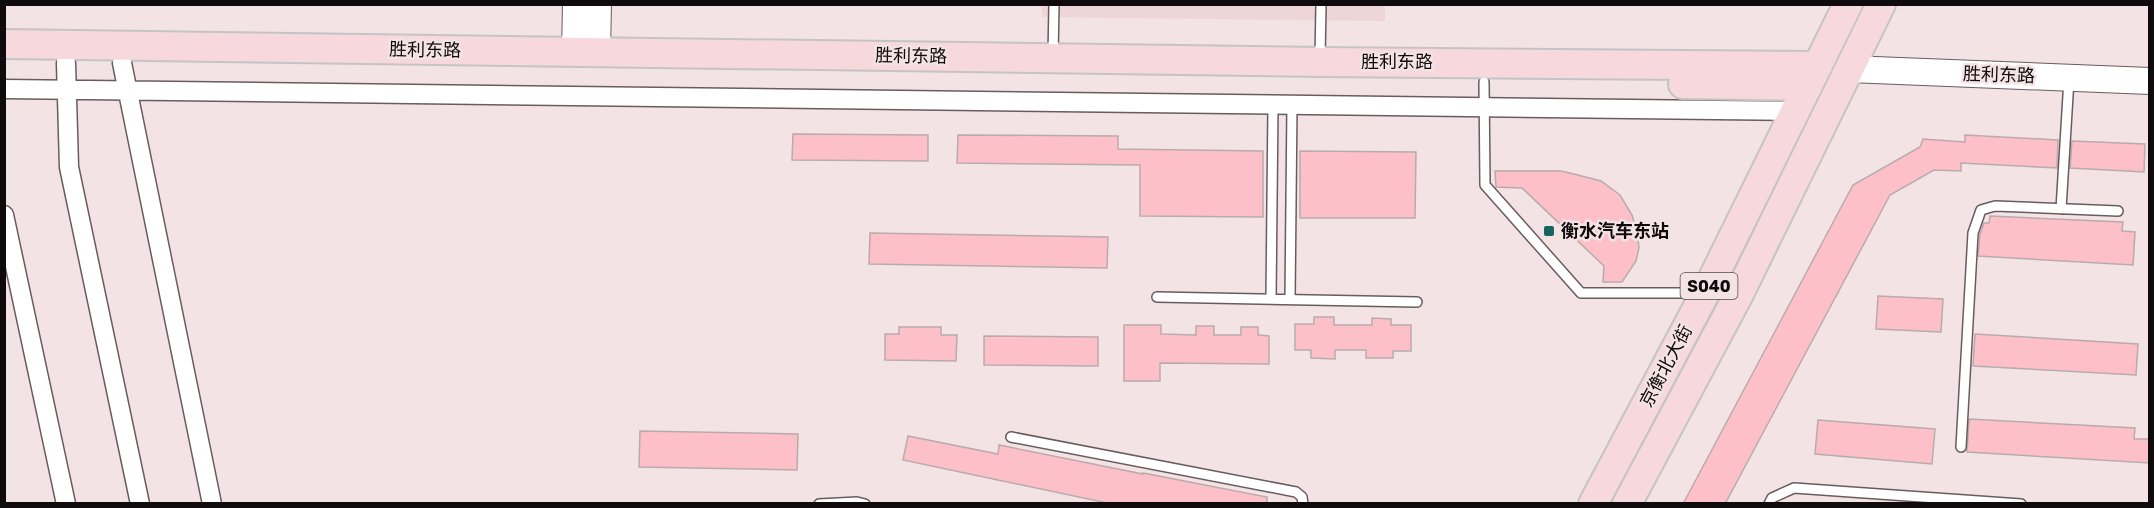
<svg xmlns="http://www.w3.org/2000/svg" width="2154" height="508" font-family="Rubik,'Noto Sans SC',sans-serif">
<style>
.built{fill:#edd5d8}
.building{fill:#fdbfc8;stroke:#b9abac;stroke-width:1.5}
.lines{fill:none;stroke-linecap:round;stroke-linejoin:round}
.lane-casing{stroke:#695c5e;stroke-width:12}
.street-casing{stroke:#695c5e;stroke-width:21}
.secondary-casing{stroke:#695c5e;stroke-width:28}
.primary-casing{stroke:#c5c4c4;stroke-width:32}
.lane{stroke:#fff;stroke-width:9}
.street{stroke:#fff;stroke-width:18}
.secondary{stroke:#fff;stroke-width:26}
.primary{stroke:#f7d8dc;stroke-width:28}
.poi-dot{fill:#186560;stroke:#f3e3e5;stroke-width:2}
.labels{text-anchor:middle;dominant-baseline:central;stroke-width:5;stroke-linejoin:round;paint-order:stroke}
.shield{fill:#f3e3e5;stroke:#534b4c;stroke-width:1.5}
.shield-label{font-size:16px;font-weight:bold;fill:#0f0a0b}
.street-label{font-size:18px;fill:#0f0a0b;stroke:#f3e3e5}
.poi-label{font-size:18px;font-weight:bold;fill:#0f0a0b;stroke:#f3e3e5;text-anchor:start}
</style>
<rect width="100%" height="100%" fill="#f3e3e5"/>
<!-- built -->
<path class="built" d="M1042,4L1385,5V21L1042,17Z"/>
<!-- building -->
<path class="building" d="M793,134L928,135V161L792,160Z
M958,135L1118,136V149L1263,151V217L1140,216V165L957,163Z
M1965,135L2058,140L2057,168L1961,163V171L1934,170L1890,195L1725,504H1683L1853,185L1920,147L1923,139L1965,142Z
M2072,141L2145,144L2144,172L2070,168Z
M1300,151L1416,152L1415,218H1300Z
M1495,171H1561L1574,174L1601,181L1620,195L1632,215L1637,232L1639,248L1636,261L1622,282H1603L1604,266L1522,188L1496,187Z
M1990,216L2123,222L2122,231L2135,232L2133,265L1978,256L1980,234L1984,223H1989Z
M870,233L1108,237L1107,268L869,264Z
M1878,296L1943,299L1941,332L1876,329Z
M1314,317H1334V325H1372V318L1391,319V325H1411V351H1393V358H1366V350H1335V359L1311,358V350H1295V324H1314Z
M1124,325H1161V334L1196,335V326H1214V335H1241V327H1258V335L1269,336V364L1160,363V381H1124Z
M899,327H941V335H957L956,361L885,360V334H899Z
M1975,334L2138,344L2136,375L1973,366Z
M984,336L1098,337V366L984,365Z
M1969,419L2135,428L2134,439H2150V463L1967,452Z
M1818,420L1935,429L1932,464L1815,454Z
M640,431L798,434L797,470L639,467Z
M908,436L998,454L999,445L1143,474V473L1267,497V504H1112L903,460Z"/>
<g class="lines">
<defs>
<path id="lane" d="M1053,56L1054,4
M1320,59L1321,4
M1484,82L1485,185L1581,293H1700
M2061,209L2069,79
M1157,297L1417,302
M1271,299L1273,105
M1290,299L1292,105
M1011,437L1296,492L1302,497L1303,504
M1961,447L1973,233L1981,210L1995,206L2118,211
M819,504L857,502L865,504
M1769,504L1772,498L1794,488L2021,504"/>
<path id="street" d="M66,63L69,167L140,504
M122,63L212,504
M4,89L1795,111
M4,215L66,504"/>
<path id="secondary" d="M575,52L576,4
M597,52L598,4
M1849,69L2150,81"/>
<path id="primary" d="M4,44L1320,62L1818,66
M1683,84L1808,86
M1593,504L1711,282L1848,4
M1627,504L1738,296L1881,4"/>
</defs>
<!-- lane casing -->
<use href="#lane" class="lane-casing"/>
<!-- street casing -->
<use href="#street" class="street-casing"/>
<!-- secondary casing -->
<use href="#secondary" class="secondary-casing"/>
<!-- primary casing -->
<use href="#primary" class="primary-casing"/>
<!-- lane -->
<use href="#lane" class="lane"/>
<!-- street -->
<use href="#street" class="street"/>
<!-- secondary -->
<use href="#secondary" class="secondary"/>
<!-- primary -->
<use href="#primary" class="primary"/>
</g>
<!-- markers -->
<rect class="poi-dot" x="1543" y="225" width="12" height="12" rx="3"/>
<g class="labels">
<!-- shield labels -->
<rect class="shield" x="1680.5" y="273" width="57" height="26" rx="4.5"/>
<g class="shield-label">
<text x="1709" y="286">S040</text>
</g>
<!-- street labels -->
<g class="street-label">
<text transform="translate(425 50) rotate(1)">胜利东路</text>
<text transform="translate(911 56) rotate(1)">胜利东路</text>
<text x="1397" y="62">胜利东路</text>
<text transform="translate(1999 75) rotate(2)">胜利东路</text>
<text transform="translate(1666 366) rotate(-62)">京衡北大街</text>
</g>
<!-- poi labels -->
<g class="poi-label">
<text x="1561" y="231">衡水汽车东站</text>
</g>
</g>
<!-- border -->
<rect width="2154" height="508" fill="none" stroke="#0f0a0b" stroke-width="12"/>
</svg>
